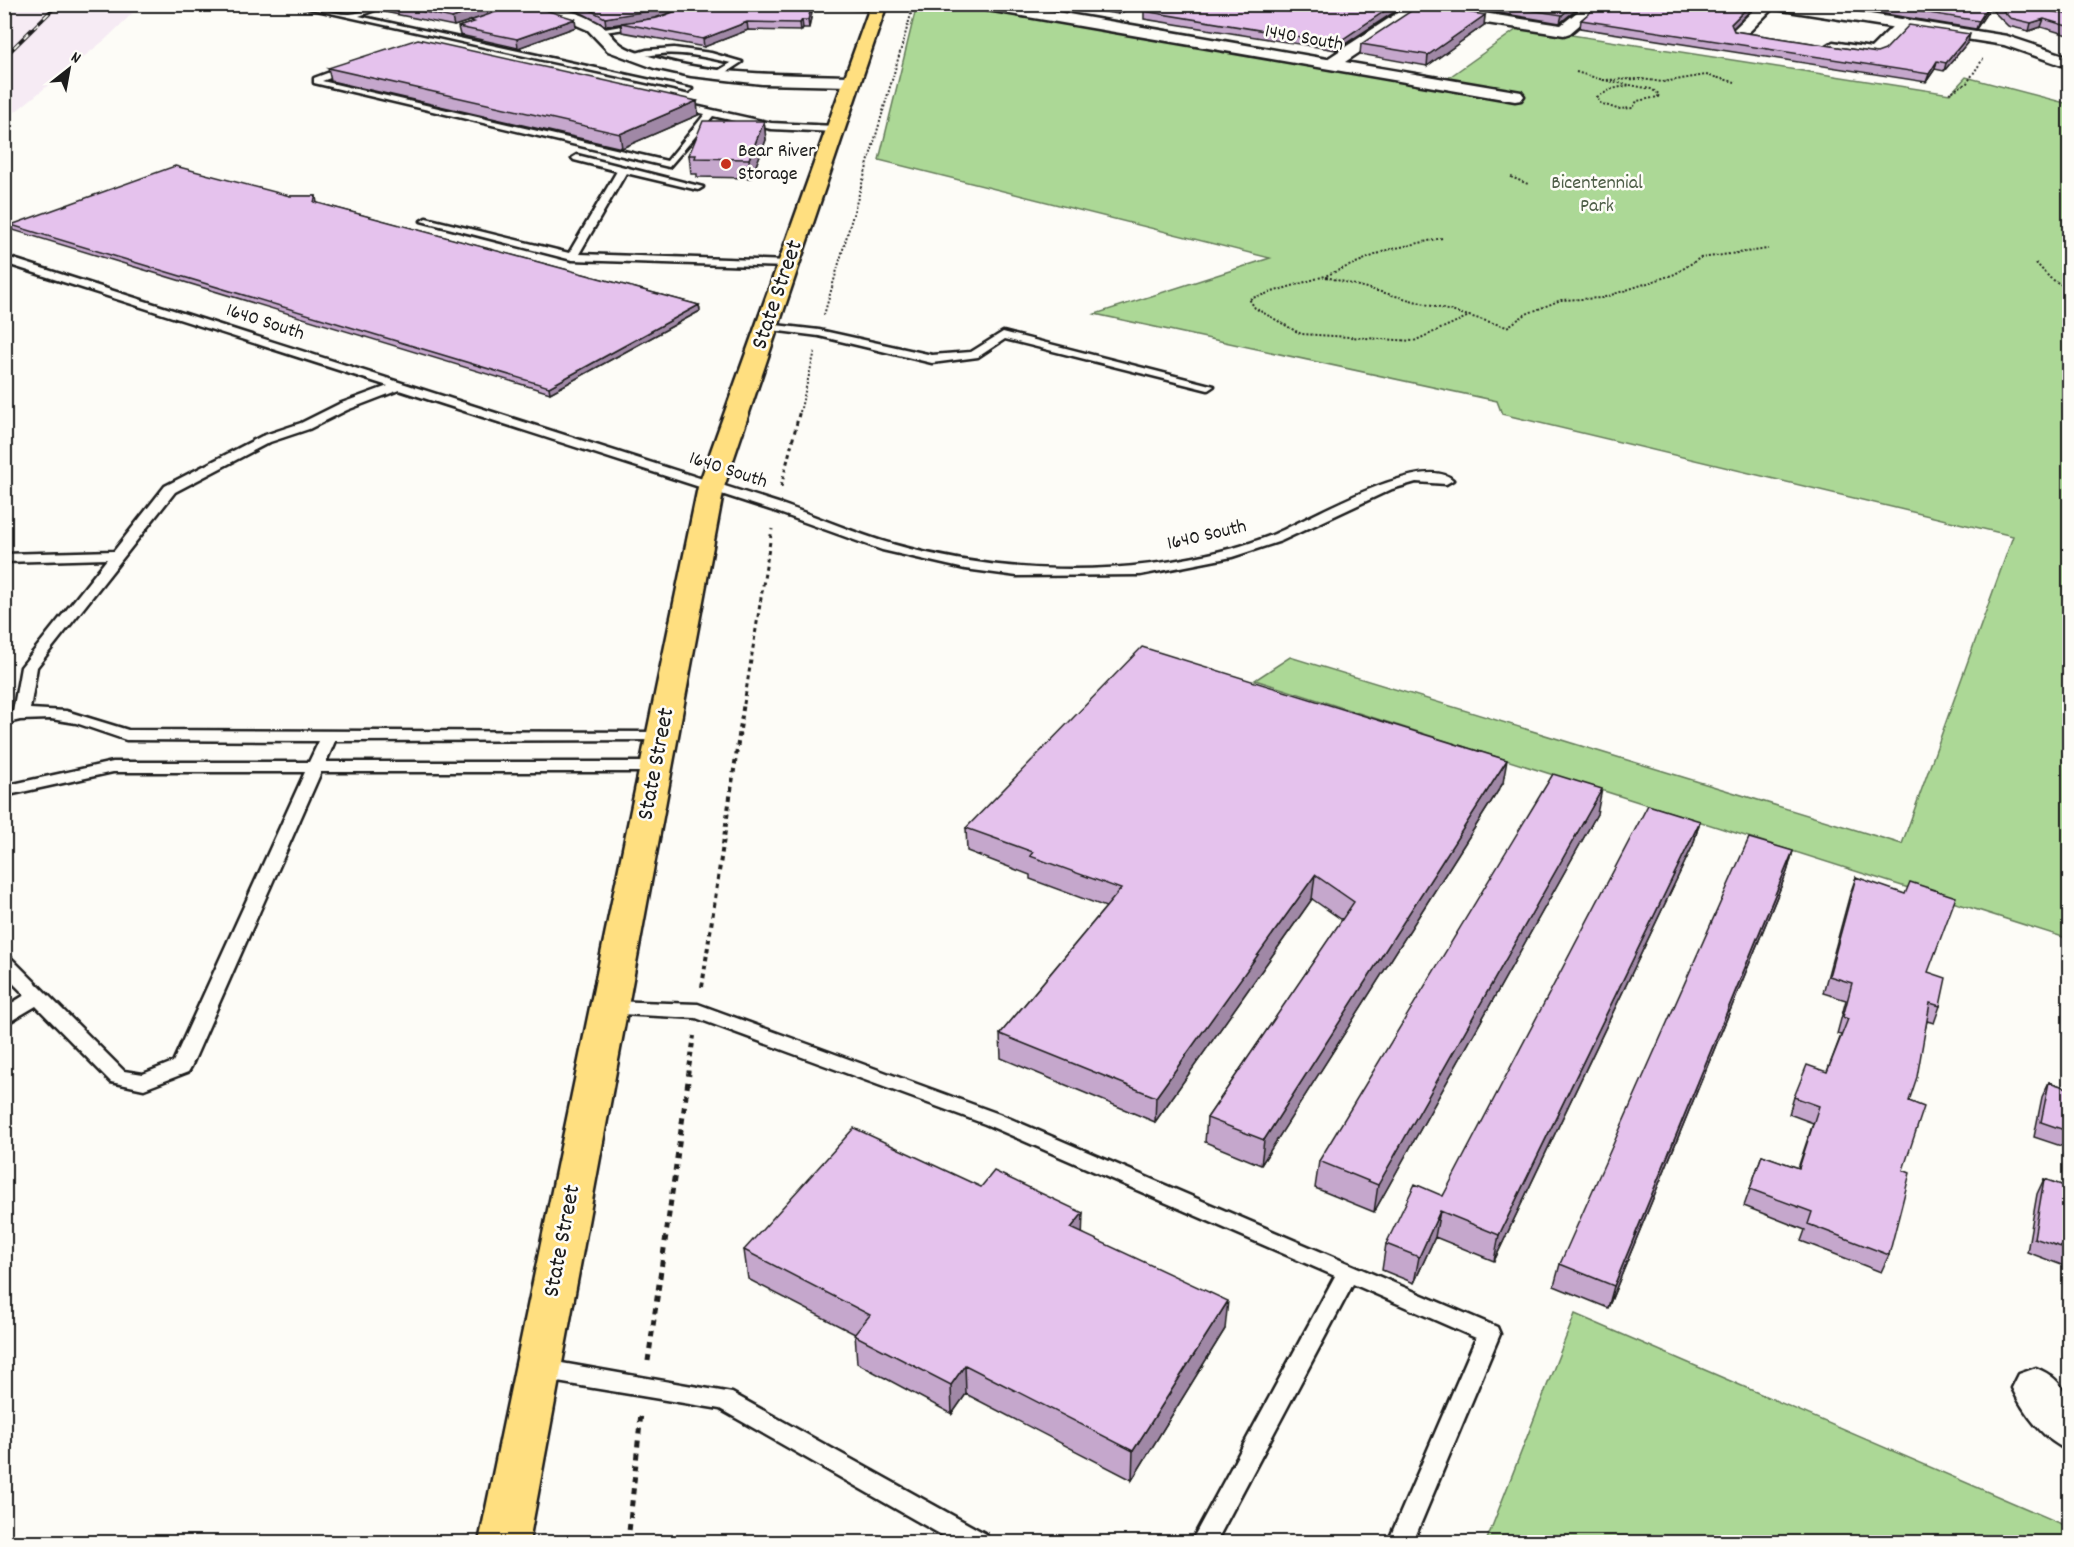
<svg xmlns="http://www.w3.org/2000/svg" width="2074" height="1547" font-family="Dekko,sans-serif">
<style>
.built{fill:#f6ebf4}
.green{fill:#acd896;stroke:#647a59;stroke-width:1.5}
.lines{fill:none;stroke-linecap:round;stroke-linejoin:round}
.lane-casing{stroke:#1c1c1c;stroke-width:5}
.street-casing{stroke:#1c1c1c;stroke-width:5}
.secondary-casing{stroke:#1c1c1c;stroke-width:5}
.primary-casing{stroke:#1c1c1c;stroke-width:5}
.path-far3{stroke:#1c1c1c;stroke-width:2;stroke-dasharray:2 2;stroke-linecap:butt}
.path-far2{stroke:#1c1c1c;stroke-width:3;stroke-dasharray:4 4;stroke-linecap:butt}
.path-far1{stroke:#1c1c1c;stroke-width:4;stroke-dasharray:4.5 4.5;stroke-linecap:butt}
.path{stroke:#1c1c1c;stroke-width:5;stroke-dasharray:6 6;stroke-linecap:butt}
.lane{fill:#fdfcf7;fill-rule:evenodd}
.street{fill:#fdfcf7;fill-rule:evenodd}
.secondary{fill:#fdfcf7;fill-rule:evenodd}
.primary{fill:#ffdf80;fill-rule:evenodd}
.rail-casing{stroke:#1c1c1c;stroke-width:4}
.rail{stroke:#fdfcf7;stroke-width:2;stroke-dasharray:7;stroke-linecap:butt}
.wall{fill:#c5a7cc;stroke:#1c1c1c;stroke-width:1.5}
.shaded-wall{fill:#a088a6;stroke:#1c1c1c;stroke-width:1.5}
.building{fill:#e5c2ed;stroke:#1c1c1c;stroke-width:1.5}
.poi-dot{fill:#c8321e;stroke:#fdfcf7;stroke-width:2}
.labels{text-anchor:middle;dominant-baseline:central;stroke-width:5;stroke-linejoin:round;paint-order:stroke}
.far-street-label{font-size:20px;fill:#1c1c1c;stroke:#fdfcf7}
.far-poi-label{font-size:20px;fill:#1c1c1c;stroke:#fdfcf7;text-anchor:start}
.far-park-label{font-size:20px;fill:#4e5e47;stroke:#fdfcf7}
.street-label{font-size:24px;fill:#1c1c1c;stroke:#fdfcf7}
</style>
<rect width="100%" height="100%" fill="#fdfcf7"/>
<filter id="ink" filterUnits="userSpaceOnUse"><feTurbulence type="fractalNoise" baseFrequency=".0167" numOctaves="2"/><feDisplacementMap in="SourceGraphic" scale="12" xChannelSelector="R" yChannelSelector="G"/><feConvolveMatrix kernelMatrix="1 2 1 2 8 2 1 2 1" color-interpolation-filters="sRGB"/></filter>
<g filter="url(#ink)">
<!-- built -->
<path class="built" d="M5,4H141V5L106,39L5,120Z"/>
<!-- green -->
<path class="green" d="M917,4L953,5L1434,88L1520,27L1950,94L1966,77L2069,104V939L1255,680L1290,657L1902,844L2013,536L1502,414L1497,401L1095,314L1270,258L879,160Z
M1575,1314L2069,1527V1542H1486Z"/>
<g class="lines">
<defs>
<path id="lane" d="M290,4C309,4 334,15 350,14C365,13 376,4 391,4L359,16L692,89L688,92Z
M810,4H858L881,8L877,10Z
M644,22L647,26L597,33L593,31Z
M674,48L711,53L742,62L719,77L716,72L731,63C708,58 684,52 661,54C651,54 636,60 629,55L647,50Z
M349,65L352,70L322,81L667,161L705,114L674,107L673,105L677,102L771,123L835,126L840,129L835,132L771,129L713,116L669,167L314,83V78Z
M577,155L703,187L698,190L626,173L579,254L789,261L794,264L789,267L572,260L421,221L426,218L569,253L617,171L574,160L572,158Z
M4,256L781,504C818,517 854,533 892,544C1000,575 1120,578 1229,549C1243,546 1258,540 1272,535C1304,522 1424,451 1453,480L1446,484L1416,482L1392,489L1281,541L1232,557L1140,575L1017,576L965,569L882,550L771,510L399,390L347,410L309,429L270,442L175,492L37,667L30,709L66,711L128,730L662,732L668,734L670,737L668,740L335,741L326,762H656L664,767L656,772H321L191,1067L188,1072L144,1089L111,1082L36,1006L4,1025V1008L25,995L4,974V956L11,958L124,1071L143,1074L173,1062L305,772H113L4,796V786L113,762H309L319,741L126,740L76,723L51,719L20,720L4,724V714L13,712L21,667L107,559L4,562V554L114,551L165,486L262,436L301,423L339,404L388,386L4,263Z
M767,324L819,330L932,355L971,352L1003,332L1214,386L1208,390L1005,339L978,357L932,363L819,336L763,329V325Z
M609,1001L698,1004L999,1114L1497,1327L1500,1334L1413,1542H1388L1476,1338L1353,1284L1216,1542H1191L1335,1276L985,1124L696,1018L602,1013L599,1008L602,1003Z
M539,1359L732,1393L986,1534L990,1542H954L720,1409L539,1379L531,1376L527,1369L531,1362Z"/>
<path id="street" d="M510,4C540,4 571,7 598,23C606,27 611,36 618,42C627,51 648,56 660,59C721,76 788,74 851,76L860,81L851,86L762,84L691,76L654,68L608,51L588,30L563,19L512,7Z
M974,4H1011L1327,59L1402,10L1384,4H1425L1561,25L1587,4H1604L1570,33L1564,35L1415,12L1414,16L1345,62L1521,92L1524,96L1521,100L1515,101L981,9Z
M1760,4H1777L1745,36H1733L1731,33L1733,30Z
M1905,18L1913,23L1881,56L1833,52L1825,47L1833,42L1871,48L1899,20Z
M2036,1368C2074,1383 2070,1412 2070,1451C2044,1441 2024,1413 2012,1388L2019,1374Z"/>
<path id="secondary" d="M1769,4H1808L2007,36L2070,57V68L2004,45L1776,9Z"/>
<path id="primary" d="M871,4H887L724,487L529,1542H479L698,487Z"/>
</defs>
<!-- lane casing -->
<use href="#lane" class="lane-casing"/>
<!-- street casing -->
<use href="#street" class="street-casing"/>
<!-- secondary casing -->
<use href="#secondary" class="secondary-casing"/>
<!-- primary casing -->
<use href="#primary" class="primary-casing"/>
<!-- path-far3 -->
<path class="path-far3" d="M1576,72L1603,80L1641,79L1663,82L1706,75L1735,82
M1603,80L1630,85
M1630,85L1651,89L1659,94L1658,97L1637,101L1633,108L1617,109L1600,103L1597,97L1612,89Z
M1949,93L1967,83L1983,59
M1511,177L1528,184
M1442,238L1387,250L1325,276L1249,299L1255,308L1301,334L1414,341L1469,316L1507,327L1526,314L1561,300L1602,298L1675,274L1700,258L1768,249
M2036,263L2050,278L2070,290
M1326,277L1469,316
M824,315L914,4
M800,412L815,351"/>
<!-- path-far2 -->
<path class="path-far2" d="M781,487L800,410
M744,704L772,529"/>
<!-- path-far1 -->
<path class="path-far1" d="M702,987L744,702
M688,1075L694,1036"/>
<!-- path -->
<path class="path" d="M648,1361L689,1074
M628,1542L641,1413"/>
<!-- lane -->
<use href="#lane" class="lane"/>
<!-- street -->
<use href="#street" class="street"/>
<!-- secondary -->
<use href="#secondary" class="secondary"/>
<!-- primary -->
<use href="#primary" class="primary"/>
<defs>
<path id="rail" d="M4,57L58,4"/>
</defs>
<!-- rail casing -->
<use href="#rail" class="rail-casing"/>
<!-- rail -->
<use href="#rail" class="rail"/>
</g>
<!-- wall -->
<path class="wall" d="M351,4H509L510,8L454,26L380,11L379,5L366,8Z
M542,4H694L655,18L636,21L657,18L696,4H813V7L809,28H803L801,31L748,30L704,47L622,32L621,24L606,26L578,11Z
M1086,4H1139L1118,14L1086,9Z
M1446,4H1583L1560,23Z
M1600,4H1757L1733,28L1734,31L1877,53L1968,42L1944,71L1935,69L1926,82L1580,28L1581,20Z
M1825,4H2070V36L2061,33L2041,27L2029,31L2008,26L1990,8L1976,29Z
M1144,11H1396L1336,50L1144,19Z
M1485,15L1484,25L1427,66L1360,54L1361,44Z
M470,21L576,27L518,48L460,35L458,27L471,23Z
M328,68L697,101L698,115L622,148L331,81Z
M764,121L766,140L751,178L697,177V174H691L689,155Z
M290,196H316L317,203L699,305L700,311L550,393L13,230L11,225Z
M1503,783L1261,1165L1205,1142L1207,1118L1342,920L1312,899L1155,1122L1001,1058L1000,1034L1106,907L1030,879V875L967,851L966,828Z
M1597,814L1374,1212L1315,1188L1319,1161Z
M1700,821L1693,845L1494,1261L1435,1237L1414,1283L1382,1270L1386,1244L1443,1196Z
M1793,851L1787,872L1608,1308L1554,1286L1560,1264Z
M1856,877L1928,972L1940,1006L1934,1023L1927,1021L1909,1101L1903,1170L1889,1255L1881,1272L1801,1241L1805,1230L1744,1206L1762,1155L1798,1168L1813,1123L1789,1114L1794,1097L1827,1072L1841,1035L1837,1034L1846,1000L1823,993L1850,894Z
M2049,1082L2070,1089V1149L2034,1137L2042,1097Z
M2044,1179L2070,1188V1275L2066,1274L2067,1267L2027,1252L2037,1194Z
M981,1187L1082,1233L1225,1329L1132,1480L966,1394L952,1414L857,1363L855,1334L748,1279L744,1250Z"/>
<!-- shaded-wall -->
<path class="shaded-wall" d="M366,4H379V5L366,8Z
M493,4H509L510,8L454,26L452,18Z
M670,4H694L655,18L606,26L605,18Z
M812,4H813V7L809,28L808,20Z
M1124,4H1139L1118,14V7Z
M1395,4H1397L1396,11L1336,50L1337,43Z
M1575,4H1583L1560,23L1562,15Z
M1751,4H1757L1729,32L1731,24Z
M1990,4H1991L1990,8L1976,29L1979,21Z
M1485,15L1484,25L1427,66L1428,55Z
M575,19L576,27L518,48L517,39Z
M2044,19L2041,27L2029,31L2031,23Z
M802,20L803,28L801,31L800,23Z
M747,22L748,30L704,47L703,39Z
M1970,34L1968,42L1944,71L1946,63Z
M1937,61L1935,69L1926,82L1929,74Z
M697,101L698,115L622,148L620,134Z
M764,121L766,140L751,178L749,159Z
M699,305L700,311L550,393L549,387Z
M1507,760L1503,783L1261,1165L1264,1140Z
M1602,789L1597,814L1374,1212L1378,1185Z
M1700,821L1693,845L1494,1261L1499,1235Z
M1793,851L1787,872L1608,1308L1614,1286Z
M1315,875L1312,899L1155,1122L1156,1097Z
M1440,1211L1435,1237L1414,1283L1419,1257Z
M1083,1213L1082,1241L1071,1228Z
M1228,1301L1225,1329L1132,1480L1133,1451Z
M965,1365L966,1394L952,1414L951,1385Z"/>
<!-- building -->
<path class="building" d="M388,4H493L452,18Z
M519,4H525L575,19L517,39L458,27L474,22L470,21Z
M579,4H670L655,10L605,18Z
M696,4H812L808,20H802L800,23L747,22L703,39L621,23L657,18Z
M1102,4H1124L1118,7Z
M1156,4H1395L1337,43L1144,11Z
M1492,4H1575L1562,15Z
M1600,4H1751L1731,24L1734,31L1877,53L1885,50L1909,25L1970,34L1946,63L1937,61L1929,74L1581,20Z
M1872,4H1990L1979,21Z
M1997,4H2028L2027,6L2070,15V27L2044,19L2031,23L2010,18Z
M1420,5L1485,15L1428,55L1361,44Z
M418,39L697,101L620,134L328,68Z
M703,121H764L749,159L695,158L696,155H689Z
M175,166L290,196H316L314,202L699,305L549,387L11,225Z
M1142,647L1507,760L1264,1140L1207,1118L1354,902L1315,875L1156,1097L1000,1034L1121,889L1030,856L1033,852L966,828Z
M1553,774L1602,789L1378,1185L1319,1161Z
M1648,805L1700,821L1499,1235L1440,1211L1419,1257L1386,1244L1415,1184L1443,1196Z
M1749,838L1793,851L1614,1286L1560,1264Z
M1856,877L1905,894L1910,882L1956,897L1928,972L1946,978L1940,1006L1930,1003L1917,1077L1909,1101L1924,1107L1903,1170L1910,1173L1889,1255L1808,1224L1812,1212L1750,1189L1762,1155L1799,1168L1819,1106L1794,1097L1807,1065L1827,1072L1848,1019L1843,1017L1852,983L1829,976Z
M2049,1082L2070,1089V1132L2041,1122Z
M854,1128L981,1187L994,1171L1083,1213L1071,1228L1228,1301L1133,1451L965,1365L951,1385L854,1335L870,1315L744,1250Z
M2044,1179L2070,1188V1250L2034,1238Z"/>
</g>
<!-- markers -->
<circle class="poi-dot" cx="726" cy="164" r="6"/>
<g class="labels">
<!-- far-street labels -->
<g class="far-street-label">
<text transform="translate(1304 39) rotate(10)">1440 South</text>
<text transform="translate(265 323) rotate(18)">1640 South</text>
<text transform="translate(728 471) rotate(18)">1640 South</text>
<text transform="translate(1207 536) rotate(-13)">1640 South</text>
</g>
<!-- far-poi labels -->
<g class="far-poi-label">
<text x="738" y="152">Bear River<tspan x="738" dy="23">Storage</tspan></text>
</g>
<!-- far-park labels -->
<g class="far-park-label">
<text x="1597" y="184">Bicentennial<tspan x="1597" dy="23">Park</tspan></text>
</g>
<!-- street labels -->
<g class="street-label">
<text transform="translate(778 295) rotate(-71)">State Street</text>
<text transform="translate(657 764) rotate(-79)">State Street</text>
<text transform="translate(563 1241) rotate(-79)">State Street</text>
</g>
</g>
<!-- margin -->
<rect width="2074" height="1547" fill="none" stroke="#fdfcf7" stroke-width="24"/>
<rect x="12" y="12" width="2050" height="1523" fill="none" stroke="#1c1c1c" stroke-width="2" filter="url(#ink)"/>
<!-- north arrow -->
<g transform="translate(69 69) rotate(31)" stroke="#fdfcf7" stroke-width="4.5" paint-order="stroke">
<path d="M0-4.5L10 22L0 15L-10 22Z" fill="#1c1c1c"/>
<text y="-9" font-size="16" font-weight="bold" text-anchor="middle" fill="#1c1c1c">N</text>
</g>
</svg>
